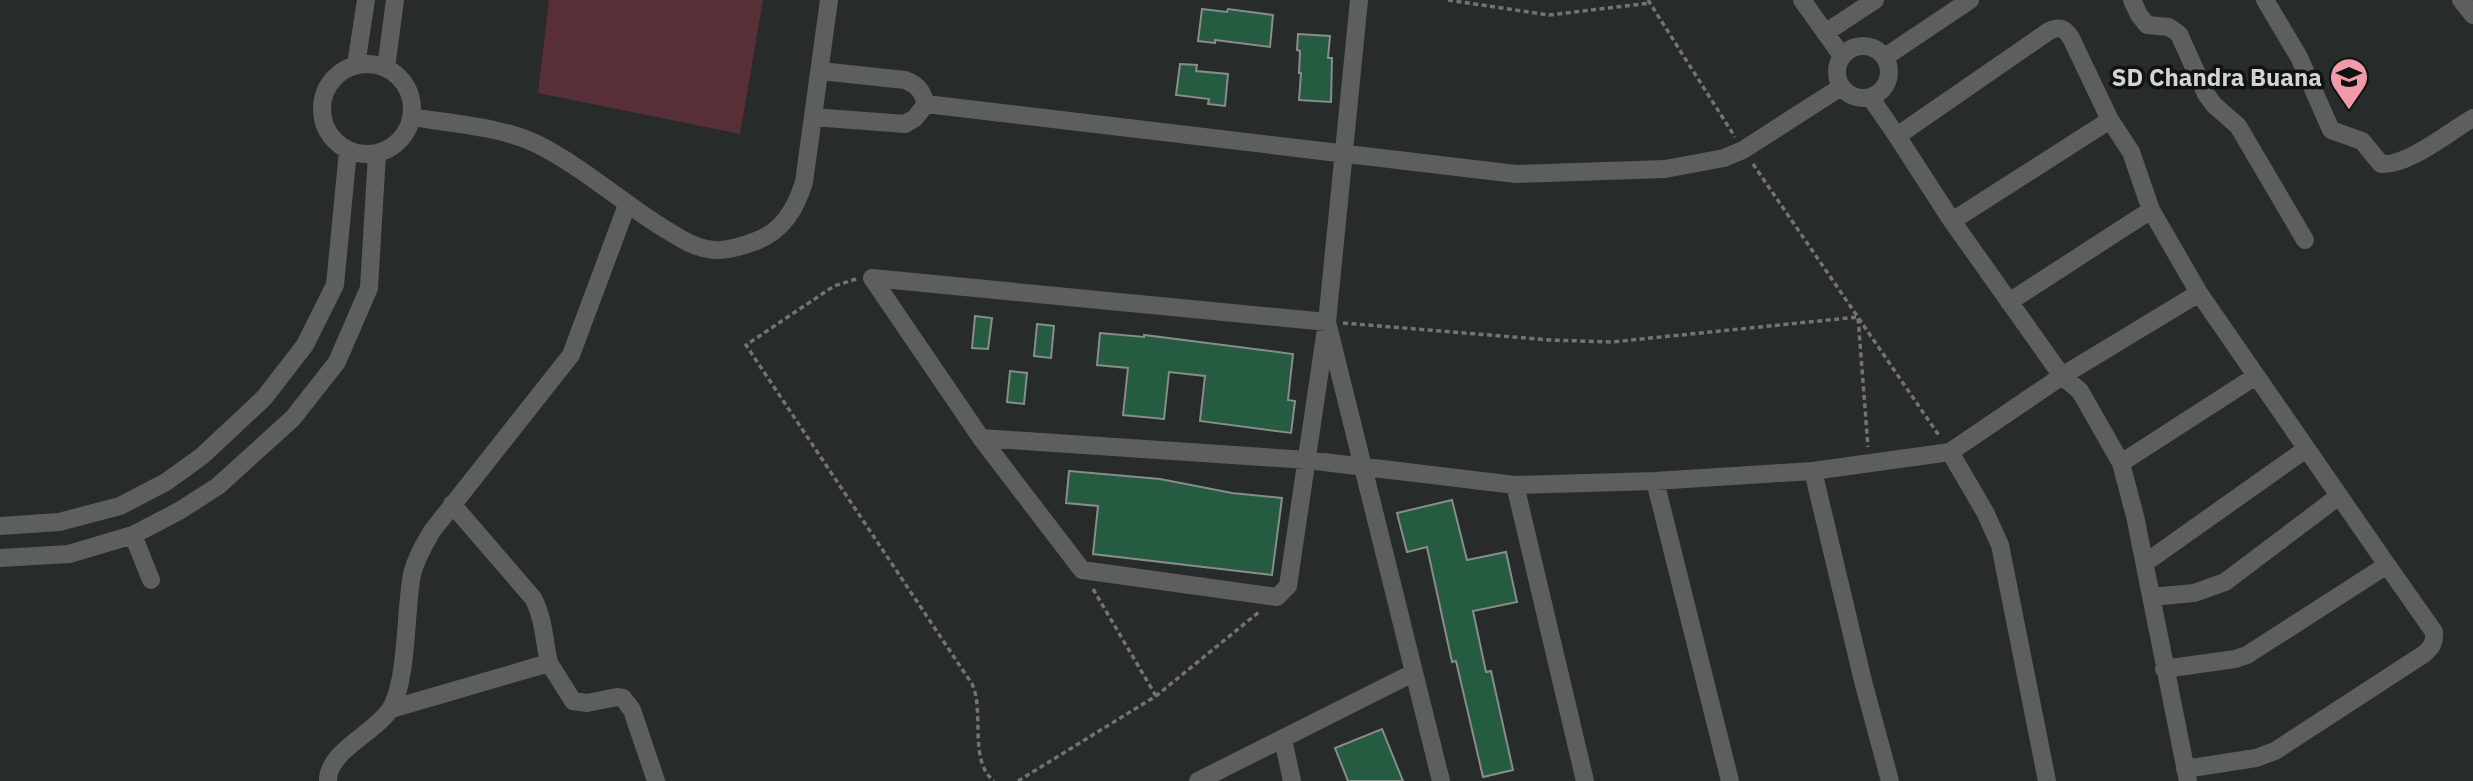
<svg xmlns="http://www.w3.org/2000/svg" width="2473" height="781" font-family="'IBM Plex Sans',sans-serif">
<style>
.green{fill:#582f37}
.building{fill:#255b41;stroke:#888c8a;stroke-width:2}
.lines{fill:none;stroke-linecap:round;stroke-linejoin:round}
.path{stroke:#717472;stroke-width:3.5;stroke-dasharray:5 3.5;stroke-linecap:butt}
.minor{stroke:#5d5f5e;stroke-width:18}
.labels{text-anchor:middle;dominant-baseline:central;stroke-width:7;stroke-linejoin:round;paint-order:stroke}
.poi-label{font-size:24px;font-weight:bold;fill:#d3d5d4;stroke:#111312;text-anchor:end}
</style>
<rect width="100%" height="100%" fill="#272b29"/>
<!-- green -->
<path class="green" d="M549,0H763L740,134L538,93Z"/>
<!-- building -->
<path class="building" d="M1202,9L1227,12L1228,9L1273,15L1270,47L1215,40V43L1198,41Z
M1298,34L1330,36L1328,58H1332L1331,102L1299,100L1301,73H1299L1300,51L1297,50Z
M1180,64L1197,65L1196,71L1228,74L1225,106L1208,104L1209,99L1176,95Z
M975,316L992,318L988,349L972,348Z
M1037,324L1054,326L1051,358L1034,356Z
M1100,333L1144,337V335L1293,354L1288,400L1295,401L1291,433L1200,421L1205,376L1169,372L1164,419L1123,415L1128,368L1097,365Z
M1010,371L1027,373L1024,404L1007,402Z
M1069,471L1160,479L1232,493L1282,498L1272,575L1093,554L1098,506L1066,503Z
M1452,500L1467,560L1506,552L1517,602L1473,611L1486,672L1491,671L1513,770L1483,777L1456,661L1452,662L1427,547L1407,552L1397,513Z
M1382,729L1403,781H1348L1335,748Z"/>
<g class="lines">
<!-- path -->
<path class="path" d="M1448,0L1549,15L1650,3
M1648,0L1735,137
M1753,164L1940,437
M856,279L834,286L746,345L972,684C985,711 968,761 994,781
M1343,323L1550,340L1612,342L1858,317L1868,447
M1093,589L1156,696
M1018,781L1156,696L1259,612"/>
<!-- minor -->
<path class="minor" d="M1802,0L1842,56
M2132,0L2139,15L2147,25L2169,27L2179,34L2206,94L2214,105L2238,126L2305,240
M2265,0L2299,57L2331,130L2362,141L2381,164C2408,166 2449,132 2473,118
M2461,0L2473,15
M1825,33L1875,0
M1837 72a26 26 0 1 1 52 0a26 26 0 1 1-52 0Z
M1885,57L1970,0
M322 109a45 45 0 1 1 90 0a45 45 0 1 1-90 0Z
M356,65L366,0
M386,68L395,0
M820,71L905,80C918,85 922,91 926,104
M1870,97L1897,136
M926,104L1516,174L1665,169L1724,158L1743,150L1841,87
M412,117C452,124 499,126 537,144C579,165 617,198 657,224C675,235 692,248 714,250C728,251 743,246 756,241C783,231 796,208 804,182L829,0
M813,117L905,124L915,118L926,104
M1952,221L2110,120
M872,278L981,438L1082,570L1277,597L1288,586L1327,322L1359,0
M872,278L1327,322L1441,781
M2199,293L2387,565
M2009,302L2151,210
M981,438L1307,460L1515,485L1655,481L1813,471L1950,452L2062,376L2199,293L2151,210L2131,152L2110,120L2071,38C2065,28 2059,26 2049,31L1897,136L1952,221L2062,376L2080,391L2121,463L2135,516L2188,781
M1950,452L1985,512L2000,545L2047,781
M2121,463L2256,376
M1813,471L1863,681L1890,781
M1655,481L1730,781
M1515,485L1585,781
M0,526L59,522L120,506L166,482L202,456L264,398L305,345L335,285L348,151
M133,535L151,580
M0,558L69,554L133,535L179,511L218,486L293,418L337,362L369,288L377,154
M2145,563L2306,449
M2151,597L2194,593L2225,582L2339,496
M549,663L573,701L587,703L617,697L623,698L632,710L656,781
M2164,669L2235,659L2247,655L2387,565L2434,632C2435,642 2432,647 2424,654L2275,751L2256,758L2185,769
M391,709L549,663C544,641 544,618 533,598L452,504
M1283,739L1292,781
M328,781C327,752 373,734 389,711C408,684 405,610 412,574C416,558 424,545 432,531L571,355L627,205
M1198,781L1413,673"/>
</g>
<!-- icons -->
<defs>
<symbol id="school-pin" viewBox="-11 -11 22 30"><path d="M0 17L-7.5 6A9.5 9.5 0 1 1 7.5 6Z" fill="#f39aaa" stroke="#111312"/><path d="M0-5L7-2L0 1L-7-2ZM-4 1L0 2.5L4 1V4Q0 6-4 4Z" fill="#111"/></symbol>
</defs>
<g fill-rule="evenodd">
<use href="#school-pin" x="2327" y="55" width="44" height="60"/>
</g>
<g class="labels">
<!-- poi labels -->
<g class="poi-label">
<text x="2322" y="77">SD Chandra Buana</text>
</g>
</g>
</svg>
